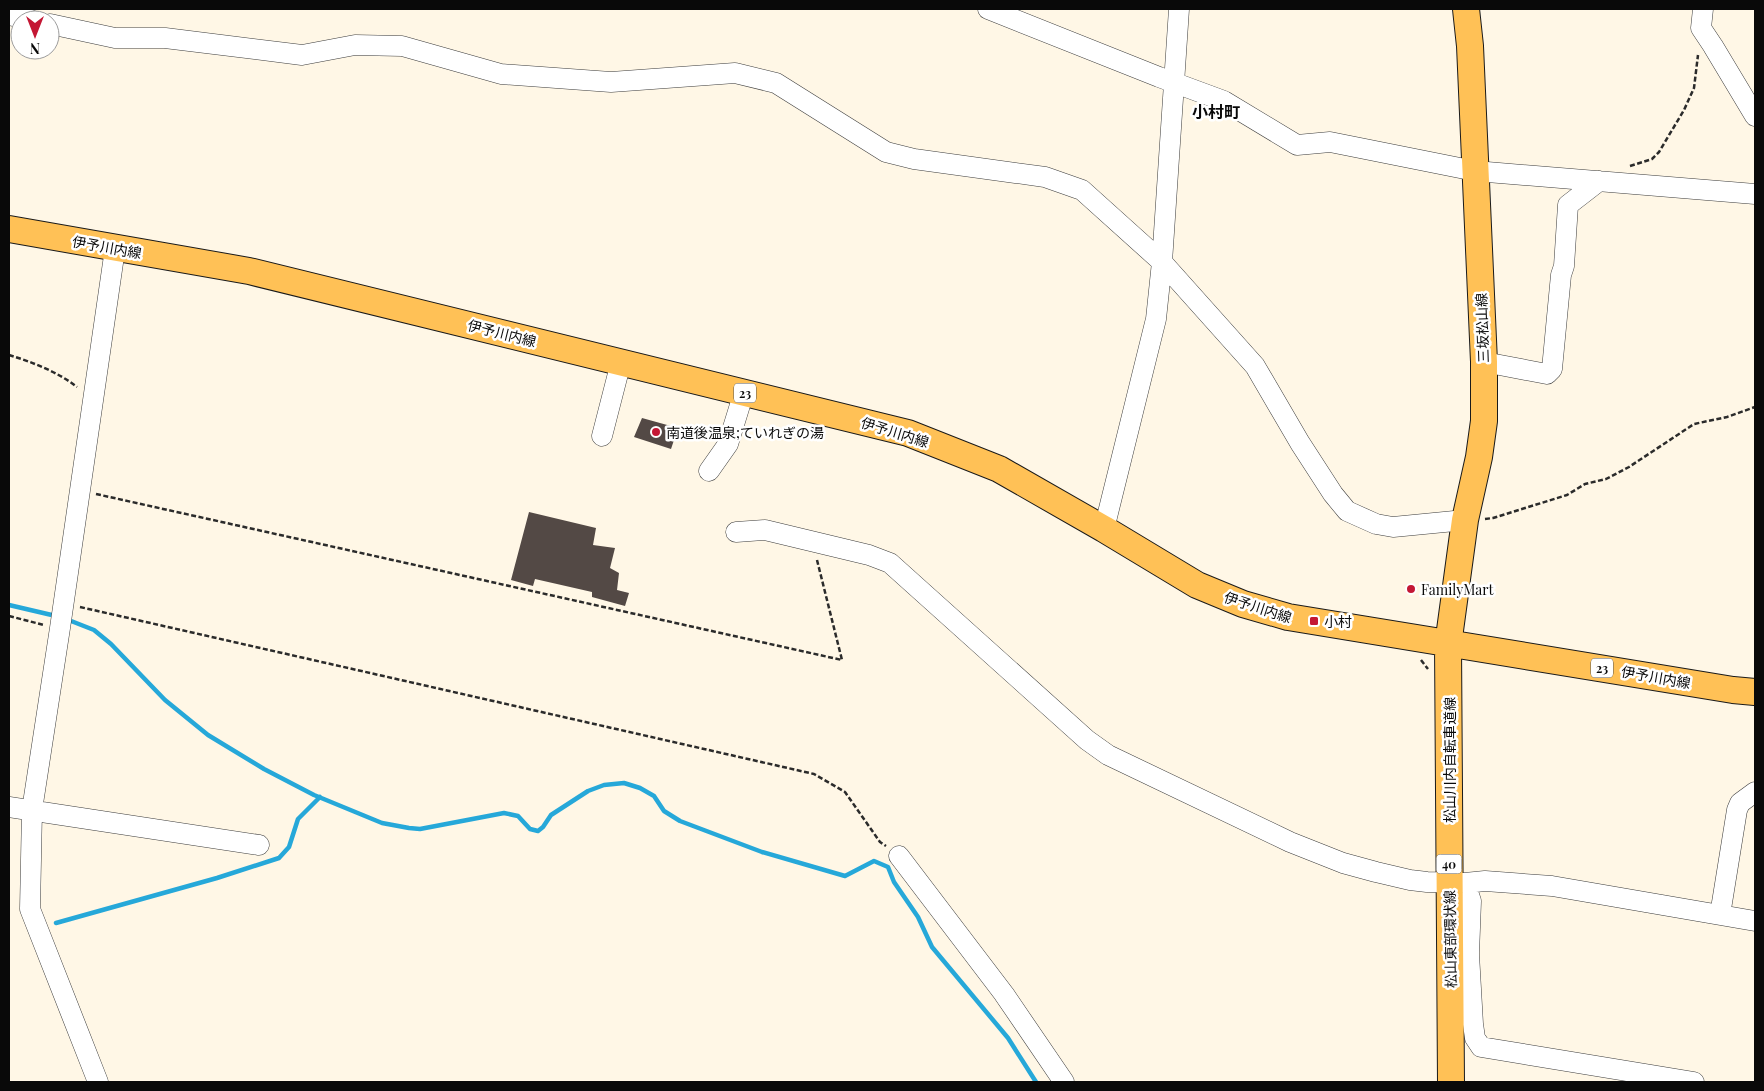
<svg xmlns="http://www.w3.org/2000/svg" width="1764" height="1091" font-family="'Playfair Display','Noto Sans JP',serif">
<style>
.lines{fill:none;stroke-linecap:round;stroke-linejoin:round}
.stream{stroke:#26a8d9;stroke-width:4.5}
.building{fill:#534945}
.minor-casing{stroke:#3c3c3c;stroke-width:21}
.major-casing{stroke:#1a1a1a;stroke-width:28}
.path{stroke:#2b2b2b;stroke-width:2.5;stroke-dasharray:5 2.5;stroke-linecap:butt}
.minor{stroke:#fff;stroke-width:20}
.major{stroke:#ffc156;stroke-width:26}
.poi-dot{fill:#c41734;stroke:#fff;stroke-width:2}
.labels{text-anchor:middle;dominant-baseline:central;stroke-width:5;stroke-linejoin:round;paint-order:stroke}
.shield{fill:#fff;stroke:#535353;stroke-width:1}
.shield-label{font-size:12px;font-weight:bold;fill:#090909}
.street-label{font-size:14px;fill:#090909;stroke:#fff}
.poi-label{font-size:14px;fill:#090909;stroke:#fff;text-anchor:start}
.quarter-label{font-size:16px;font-weight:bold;fill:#090909;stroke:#fff}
</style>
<rect width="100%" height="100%" fill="#fff7e6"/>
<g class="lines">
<!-- stream -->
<path class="stream" d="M9,605L56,616
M66,619L94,630L111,644L165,700L208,735L264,769L314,795L382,823L409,828L420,829L504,813L518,816L530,829L538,831L543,827L551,815L588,791L604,785L624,783L640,788L654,796L664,811L680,821L762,852L845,876L874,861L888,867L894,882L918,917L932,947L1008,1038L1036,1082
M56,923L217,878L279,858L289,847L298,819L320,797"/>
</g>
<!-- building -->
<path class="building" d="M642,418L678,428L671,449L634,437Z
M529,512L596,528L593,545L615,548L610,568L619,573L617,590L629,593L625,606L592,597V592L535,579L533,586L511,580Z"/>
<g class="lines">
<defs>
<path id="minor" d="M988,9L1159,77L1224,101L1297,145L1330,142L1475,171L1755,194
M1703,9L1701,28L1713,46L1755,116
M9,15L31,20
M50,24L115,38H165L302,55L355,45L402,46L501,74L611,82L735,73L776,83L886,152L914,159L1045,177L1082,190L1162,262L1255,366L1300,443L1333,494L1347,511L1376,524L1393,527L1465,520
M1484,362L1547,374L1552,369L1561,275L1564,266L1568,205L1599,181
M602,436L621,362
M709,471L728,444L744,392
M1104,529L1156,319L1162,262L1179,9
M736,532L765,530L869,555L890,563L1087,740L1108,755L1290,842L1343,863L1376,872L1410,880L1427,882L1465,883L1485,881L1552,886L1755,921
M9,807L259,845
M899,856L1004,994L1064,1082
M1465,883L1471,901L1469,954L1473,1024L1475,1038L1481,1047L1694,1082
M1720,915L1737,810L1740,803L1755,792
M98,1082L30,909L32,810L60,628L115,249"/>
<path id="major" d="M9,229L249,271L908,433L999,469L1104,529L1197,585L1243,604L1288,617L1733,690L1755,692
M1451,1082L1448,645L1465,520L1479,457L1484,421V362L1470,46L1466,9"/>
</defs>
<!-- minor casing -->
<use href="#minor" class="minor-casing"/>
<!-- major casing -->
<use href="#major" class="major-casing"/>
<!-- path -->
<path class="path" d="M1630,166L1652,159L1659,152L1684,110L1694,88L1698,55
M9,355C32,362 58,372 77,387
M96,494L842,660L817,560
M1485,519L1493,518L1567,495L1585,484L1606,479L1629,467L1694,424L1727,417L1755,407
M80,607L814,774L845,792L880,842L886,846
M9,616L44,625
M1421,660L1428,669"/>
<!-- minor -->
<use href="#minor" class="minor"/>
<!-- major -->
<use href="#major" class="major"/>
</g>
<!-- markers -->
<g class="poi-dot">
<circle cx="656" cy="432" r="5"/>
<circle cx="1411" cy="589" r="5"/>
<rect x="1309" y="616" width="10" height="10" rx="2.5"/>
</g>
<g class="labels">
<!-- shield labels -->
<g class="shield">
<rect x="734" y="383.5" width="22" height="19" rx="4"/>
<rect x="1591" y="658.5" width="22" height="19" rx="4"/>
<rect x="1436.5" y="854.5" width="25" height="19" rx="4"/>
</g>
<g class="shield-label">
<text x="745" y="393">23</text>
<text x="1602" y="668">23</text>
<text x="1449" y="864">40</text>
</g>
<!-- street labels -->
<g class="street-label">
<text transform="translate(107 247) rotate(10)">伊予川内線</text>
<text transform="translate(1482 328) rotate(-92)">三坂松山線</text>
<text transform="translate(502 333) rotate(14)">伊予川内線</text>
<text transform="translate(895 432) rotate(17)">伊予川内線</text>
<text transform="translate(1258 607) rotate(18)">伊予川内線</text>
<text transform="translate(1656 677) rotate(10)">伊予川内線</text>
<text transform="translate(1449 760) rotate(-90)">松山川内自転車道線</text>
<text transform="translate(1450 939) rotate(-91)">松山東部環状線</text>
</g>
<!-- poi labels -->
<g class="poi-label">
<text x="666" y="432">南道後温泉;ていれぎの湯</text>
<text x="1421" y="589">FamilyMart</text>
<text x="1324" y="621">小村</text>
</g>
<!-- quarter labels -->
<g class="quarter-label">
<text x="1216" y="111">小村町</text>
</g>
</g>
<!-- border -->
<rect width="1764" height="1091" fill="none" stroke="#090909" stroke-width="20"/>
<!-- north arrow -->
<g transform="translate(35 35) rotate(180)"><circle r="24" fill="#ffffff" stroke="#9d9d9d"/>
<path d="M0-4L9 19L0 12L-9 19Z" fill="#c41734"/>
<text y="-8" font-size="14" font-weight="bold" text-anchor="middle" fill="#090909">N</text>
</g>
</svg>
